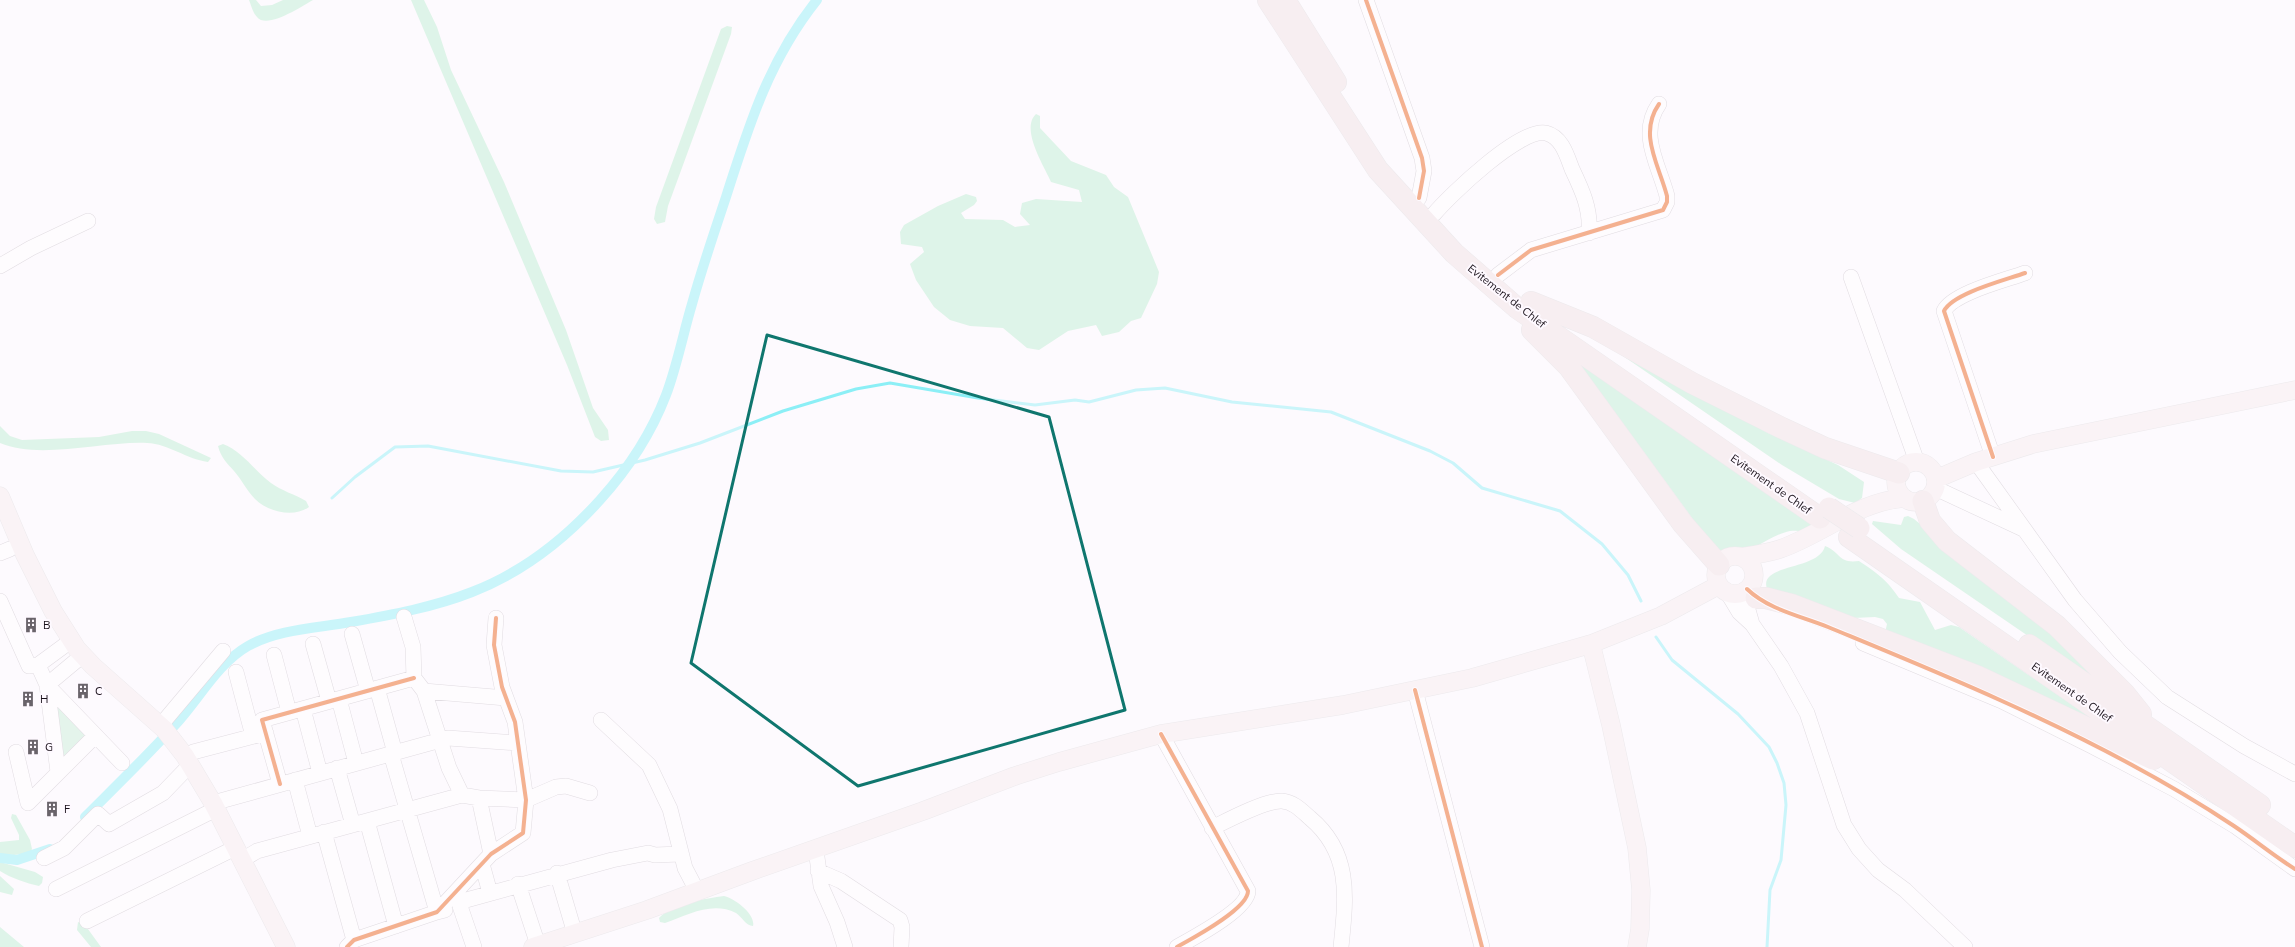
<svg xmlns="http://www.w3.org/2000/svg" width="2295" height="947" font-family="Mulish,sans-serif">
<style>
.green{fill:#c6edd6}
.forest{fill:#b9edd0}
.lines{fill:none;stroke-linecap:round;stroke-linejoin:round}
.stream{stroke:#8ceff6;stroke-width:3}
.canal{stroke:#8ceff6;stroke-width:10}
.minor-casing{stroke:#bfbac1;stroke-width:16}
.major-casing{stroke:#d9d7da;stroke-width:19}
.highway-casing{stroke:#d9d7da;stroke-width:22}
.minor{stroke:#fffeff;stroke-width:15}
.major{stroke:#f5eced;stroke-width:18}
.highway{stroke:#efe0e2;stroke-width:21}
.highway-bridge-casing{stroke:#d9d7da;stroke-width:22;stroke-linecap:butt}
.highway-bridge{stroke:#efe0e2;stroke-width:21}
.cycleway-casing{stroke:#fef9ff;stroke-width:6}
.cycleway{stroke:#e8590c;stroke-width:4}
.marked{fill:none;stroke:#0f766e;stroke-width:3;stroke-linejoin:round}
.labels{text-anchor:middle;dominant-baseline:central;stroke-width:4;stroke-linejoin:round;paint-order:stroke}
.street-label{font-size:11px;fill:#19111a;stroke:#fef9ff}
.poi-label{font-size:11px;fill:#19111a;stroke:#fef9ff;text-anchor:start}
</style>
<rect width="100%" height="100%" fill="#fdfafe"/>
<!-- green -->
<path class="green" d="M54,701L87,735L63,759Z"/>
<!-- forest -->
<path class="forest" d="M249,0H256L261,6L272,5L283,0H313C302,6 267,30 257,17C253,13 251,5 249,0Z
M411,0H424L437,27L451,70L504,182L566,330L593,408L608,430L609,440L601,441L595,437L567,365Z
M727,26L732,27L731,34L668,206L665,222L657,224L654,219L656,207L721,29Z
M1036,114L1040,116V128L1071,161L1106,175L1114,187L1128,197L1159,272L1157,284L1141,318L1131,321L1119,332L1102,336L1096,325L1068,331L1039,350L1027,348L1003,328L970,326L950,320L934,307L916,280L910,264L924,252L922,247L901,244L900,232L904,225L938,206L966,194L976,197L977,201L974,205L961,213L965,219L1003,220L1015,227L1030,225L1020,214L1022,203L1036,199L1082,202L1079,190L1051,182C1044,166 1020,129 1036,114Z
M1607,345L1768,433L1838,465L1864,482L1862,498L1855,503L1839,499L1782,465Z
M1570,357L1813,526L1815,532C1808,532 1798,530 1790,531C1761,537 1741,569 1711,544L1603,396Z
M0,426L10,436L22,440L99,437L132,431H146L159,434L211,458L208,462C186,459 169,444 147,443C104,441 39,460 0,443Z
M223,444C242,451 255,471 271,483C282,491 294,494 306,501L309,507C294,518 268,512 255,499C247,491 242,480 234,471C227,463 221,458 218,446Z
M1908,516L1914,519L2046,627L2119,698L1901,549L1872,524L1873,521L1901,525L1904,517Z
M1825,546C1841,552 1838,564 1859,561C1877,573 1887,580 1899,598L1920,602L1935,630L1951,625L1959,627L2104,727L1885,633L1887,624L1883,619L1875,617L1853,618L1767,589C1758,563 1819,571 1825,546Z
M12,814L16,815L30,840L32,849L30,853L14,855L0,854V842L19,840V835L11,818Z
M0,862L35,872L43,877L42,883L39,886C26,883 11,878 0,871Z
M0,876L14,889L12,895L0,892Z
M724,896C734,898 756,914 753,926C746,926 742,917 736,913C712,901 688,915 665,923L660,922L659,918C670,905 707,898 724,896Z
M78,922L85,925L101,947H91L77,930Z
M0,927L24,947H0Z"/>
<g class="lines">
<!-- stream -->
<path class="stream" d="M332,498L355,477L395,447L428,446L561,471L593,472L645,460L700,443L783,411L856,389L890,383L978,398L1035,405L1075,400L1089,402L1136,390L1165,388L1232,402L1331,412L1430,451L1453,463L1482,488L1560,511L1602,544L1628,575L1641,601
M1656,637L1672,660L1738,714L1769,747L1777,763L1784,783L1786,805L1781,860L1770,890L1767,947"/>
<!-- canal -->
<path class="canal" d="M85,817C116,786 147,756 176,724C199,699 218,663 248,646C278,629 318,628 351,622C391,615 434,607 472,592C521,573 565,539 600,500C628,469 651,434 666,395C677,366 683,334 692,304C702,268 714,233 726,197C749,125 769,60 817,0
M0,858L17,860L50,849"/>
<defs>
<path id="minor" d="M1366,0L1422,158L1424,171L1419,198
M1434,214C1450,195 1521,127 1546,133C1562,137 1567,156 1572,169C1582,190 1591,209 1589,233
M0,266L31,248L88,221
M1498,275L1531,250L1663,210L1667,202V196C1659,165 1638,134 1659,104
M1851,277L1917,462
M1993,457L1944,311C1953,293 2006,280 2025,273
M1976,462L2075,600L2120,652L2167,697L2244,746L2295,774
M1935,488L2023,529
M0,553L10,549
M1727,592L1739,612L1752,624L1781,666L1807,713L1844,825L1859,849L1878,870L1905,890L1965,947
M1743,592L1752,624
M0,601L29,666L38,665L47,685L83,655
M404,617L413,647L414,678L424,691L449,768L462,795L479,798L526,800L556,787L566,786L590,793
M352,634L368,691
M1863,643L2002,701L2090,745L2174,789L2235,826L2295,869
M313,644L329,701
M274,655L289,712
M38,665L72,640
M236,672L253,736
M377,688L395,753
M1415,690L1482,947
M424,691L506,698
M339,699L356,763
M303,709L320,773
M601,720L649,765L670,809L685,868L697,891
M160,726L223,651
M1161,734L1248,891C1248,909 1193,938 1177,947
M16,752L28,803L95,736
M193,752L266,733
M391,754L437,912L445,910
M337,768L353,825
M58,772L47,685L122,763
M295,780L310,836
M280,784L262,720L414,678
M479,798L491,854
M213,803L448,738L518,743
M367,821L396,926
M1212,828C1228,820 1266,800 1282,801C1294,802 1302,811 1310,818C1352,853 1346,898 1341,947
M324,832L354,940
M816,850L821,886L837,922L845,947
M44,858L64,848L98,814L109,824L163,793L190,765
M242,860L257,851L462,795
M482,864L490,893
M818,871L841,881L900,920L902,927L901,947
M557,873L575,934
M518,884L538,945
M56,889L216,809
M459,902L612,860L648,853L655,855L680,854
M460,906L474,947
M87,921L235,848
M347,947L354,940L437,912L491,854L523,833L526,800L515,722L502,687L494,645L496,618"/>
<path id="major" d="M1896 482a20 20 0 1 1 40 0a20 20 0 1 1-40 0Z
M1936,479L1976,462L2033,444L2295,390
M0,496L25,555L53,611L77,649L93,666L164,729L185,756L213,803L286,947
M1716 575a19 19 0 1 1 38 0a19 19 0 1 1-38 0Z
M1741,557C1754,555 1768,553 1780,549C1823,534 1857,502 1904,498
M1591,644L1611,725L1637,848L1641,890L1640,929L1637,947
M533,947L647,910L752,871L923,811L1015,776L1059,762L1161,734L1343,705L1472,678L1591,644L1661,616L1719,585"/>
<path id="highway" d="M1268,0L1378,170L1454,253L1517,308L1820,518
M1285,0L1336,82
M1531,302L1593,327L1692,383L1782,428L1825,448L1899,473
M1532,330L1569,367L1683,524L1719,565
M1923,501L1930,521L1947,541L2057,626L2125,694L2141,714
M1849,537L2295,847
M1756,598H1766L1793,605L1977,676L2153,759
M2029,645L2260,805"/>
</defs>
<!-- minor casing -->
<use href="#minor" class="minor-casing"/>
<!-- major casing -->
<use href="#major" class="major-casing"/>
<!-- highway casing -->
<use href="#highway" class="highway-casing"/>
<!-- minor -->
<use href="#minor" class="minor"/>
<!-- major -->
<use href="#major" class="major"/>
<!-- highway -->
<use href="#highway" class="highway"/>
<defs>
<path id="highway-bridge" d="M1829,508L1859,528"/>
</defs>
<!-- highway-bridge casing -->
<use href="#highway-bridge" class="highway-bridge-casing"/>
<!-- highway-bridge -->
<use href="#highway-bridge" class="highway-bridge"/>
<defs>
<path id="cycleway" d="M1366,0L1422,158L1424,171L1419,198
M1498,275L1531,250L1663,210L1667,202V196C1659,165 1638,134 1659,104
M1993,457L1944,311C1953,293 2006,280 2025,273
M1747,589C1769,610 1801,616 1828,627C1886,651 1945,675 2002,701C2082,737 2162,778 2234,826C2255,840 2274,856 2295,869
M1415,690L1482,947
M1161,734L1248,891C1248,909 1193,938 1177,947
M280,784L262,720L414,678
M347,947L354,940L437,912L491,854L523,833L526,800L515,722L502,687L494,645L496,618"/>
</defs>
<!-- cycleway casing -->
<use href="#cycleway" class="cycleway-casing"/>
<!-- cycleway -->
<use href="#cycleway" class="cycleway"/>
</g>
<!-- marked area -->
<path d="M0 0H2295V947H0ZM767,335L1049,417L1125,710L858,786L691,663Z" fill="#fdfafe" fill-opacity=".55" fill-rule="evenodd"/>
<path class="marked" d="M767,335L1049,417L1125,710L858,786L691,663Z"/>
<!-- icons -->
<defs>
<symbol id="building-bare" viewBox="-9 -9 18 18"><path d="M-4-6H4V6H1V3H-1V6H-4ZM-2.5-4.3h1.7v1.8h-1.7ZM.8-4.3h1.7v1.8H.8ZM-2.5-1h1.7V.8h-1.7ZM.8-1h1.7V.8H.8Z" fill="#69636a" stroke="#fef9ff" stroke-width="2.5" paint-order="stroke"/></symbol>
</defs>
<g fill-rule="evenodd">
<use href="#building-bare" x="20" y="614" width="22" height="22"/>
<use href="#building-bare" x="72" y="680" width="22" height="22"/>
<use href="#building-bare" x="17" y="688" width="22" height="22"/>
<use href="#building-bare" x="22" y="736" width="22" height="22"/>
<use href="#building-bare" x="41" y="798" width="22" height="22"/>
</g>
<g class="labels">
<!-- street labels -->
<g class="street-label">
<text transform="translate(1507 296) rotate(38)">Evitement de Chlef</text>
<text transform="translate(1771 484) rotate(35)">Evitement de Chlef</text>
<text transform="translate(2072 692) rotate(35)">Evitement de Chlef</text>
</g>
<!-- poi labels -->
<g class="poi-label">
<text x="43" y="625">B</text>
<text x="95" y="691">C</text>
<text x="40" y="699">H</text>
<text x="45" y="747">G</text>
<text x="64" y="809">F</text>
</g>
</g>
</svg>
